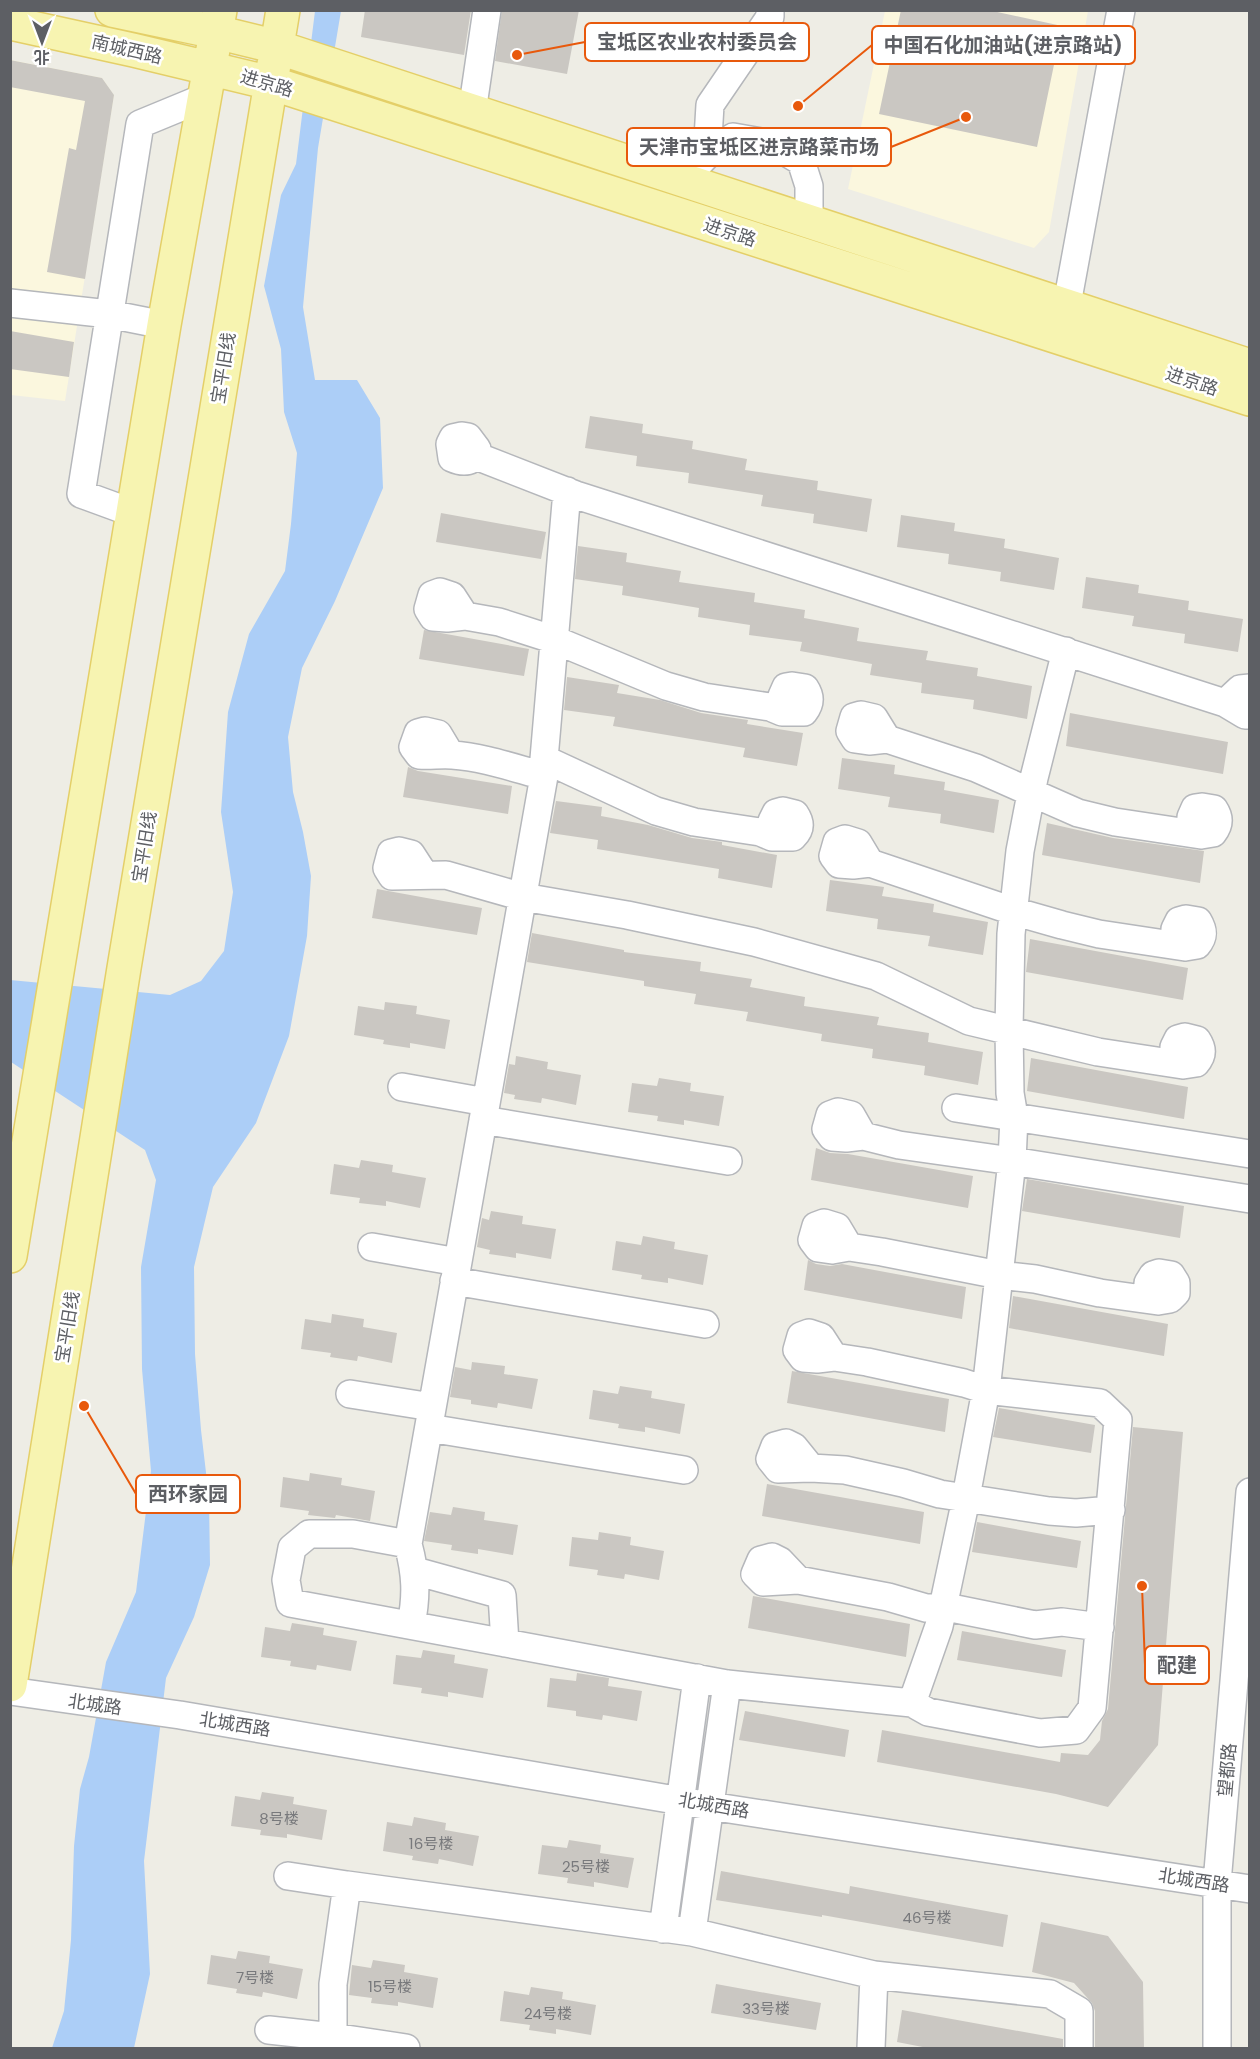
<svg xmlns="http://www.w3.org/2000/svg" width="1260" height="2059" font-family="Poppins,'Noto Sans SC',sans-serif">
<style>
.commercial{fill:#fbf7de}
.water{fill:#accef7}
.building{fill:#cac7c2}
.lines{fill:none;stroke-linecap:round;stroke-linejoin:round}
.minor-casing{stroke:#b5b7bb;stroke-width:30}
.major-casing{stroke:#e4cf68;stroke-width:36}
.minor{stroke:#fff;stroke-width:27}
.major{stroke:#f7f4b1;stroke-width:33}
.labels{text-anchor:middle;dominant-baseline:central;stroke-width:5;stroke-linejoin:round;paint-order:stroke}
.number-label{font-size:15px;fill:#78797c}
.street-label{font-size:18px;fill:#5d5f64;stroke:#fff}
.leader{fill:none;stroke:#e8590c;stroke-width:2}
.callout-dot{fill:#e8590c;stroke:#fff;stroke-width:2}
.callout{fill:#fff;stroke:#e8590c;stroke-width:2}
.callout-label{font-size:20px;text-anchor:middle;font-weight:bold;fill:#5d5f64}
</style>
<rect width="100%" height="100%" fill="#eeede5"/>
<!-- commercial -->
<path class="commercial" d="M885,11H1088L1049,232L1034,248L848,189Z
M11,60L102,78L114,95L65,401L11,395Z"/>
<!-- water -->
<path class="water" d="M315,11H341L318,148L303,307L315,380H357L380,418L383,488L335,601L302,668L288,737L293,792L303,832L311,876L307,936L289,1036L256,1123L213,1187L194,1267L195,1354L201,1430L209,1498L210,1565L194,1617L166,1678L144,1861L150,1974L134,2048H52L64,2011L71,1940L74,1846L80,1789L89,1757L106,1662L136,1592L151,1471L142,1369L141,1267L156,1180L145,1150L11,1062L10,980L170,995L201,981L224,951L233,892L221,812L228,712L249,634L285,571L291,524L297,453L284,412L281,349L264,286L281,195L296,164Z"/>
<!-- building -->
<path class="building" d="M365,10H471L464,55L361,37Z
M502,10H579L567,74L495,61Z
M901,10H988L1062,26L1037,147L879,114Z
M10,60L102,78L114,95L85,279L47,272L69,148L76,150L85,101L10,87Z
M10,331L74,342L69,377L10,369Z
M590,416L643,424L642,433L693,441L692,449L747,459L745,470L818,481L817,490L872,499L867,532L813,523L814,514L761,506L763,495L688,483L689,473L636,466L637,456L585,448Z
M441,513L546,532L541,559L436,542Z
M901,515L955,523L954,531L1005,539L1004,548L1059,558L1054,590L1000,581L1001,572L948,564L949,554L897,547Z
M578,546L627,553L626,562L681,571L679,582L755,593L754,602L805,610L804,618L859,628L857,641L928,651L926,660L978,668L977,676L1032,686L1027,719L973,709L974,700L921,693L922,683L870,675L872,664L800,651L802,642L749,635L750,625L698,617L699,608L622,595L623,586L575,579Z
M1086,577L1139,585L1138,593L1189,601L1188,610L1243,619L1238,652L1184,643L1185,634L1132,626L1134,616L1082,608Z
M424,630L529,649L524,676L419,659Z
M567,677L619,685L617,693L660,700L701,713L748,720L747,724L803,733L797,766L743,757L745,748L613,726L615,717L564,710Z
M1070,713L1228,742L1223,774L1066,746Z
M842,758L895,765L894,774L945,782L944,790L999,800L994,833L940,823L941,814L888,807L890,797L838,789Z
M408,767L418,771L512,786L508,814L403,797Z
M556,801L602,807L601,816L648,825L692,838L722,842V845L777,855L772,888L718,878L719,869L597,849L598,840L550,833Z
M1047,823L1113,838L1204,851L1200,883L1042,855Z
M830,880L884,887L882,896L934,904L933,912L988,922L983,955L928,946L930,936L877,929L878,919L826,911Z
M377,889L482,908L477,935L372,918Z
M532,933L624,950V952L701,962L700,971L752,979L750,987L805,997L804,1006L879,1017L877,1025L929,1033L928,1042L983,1052L978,1085L924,1075L925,1066L872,1058L873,1049L821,1041L822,1034L746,1021L748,1012L694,1004L696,994L644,986V981L527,962Z
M1030,939L1188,968L1183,1000L1026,972Z
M385,1002L417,1006L416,1014L450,1020L445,1049L410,1043V1048L383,1044L384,1040L354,1035L358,1006L384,1010Z
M516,1056L548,1062L547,1069L581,1075L576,1105L542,1098L541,1103L514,1099L515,1095L504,1093L509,1064L515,1065Z
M1031,1058L1188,1087L1184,1119L1027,1091Z
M659,1078L691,1083L690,1091L724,1096L719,1126L684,1120V1125L657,1121L658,1116L628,1112L632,1083L657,1086Z
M816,1148L830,1153L848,1154L973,1176L968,1208L811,1180Z
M361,1160L393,1165L392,1172L426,1178L420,1208L386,1201V1206L359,1203L360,1198L330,1194L334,1164L359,1168Z
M1027,1179L1184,1206L1180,1238L1022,1211Z
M491,1211L523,1216L522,1224L556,1229L551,1259L516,1253V1258L489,1254L490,1250L477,1247L482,1218L489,1220Z
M643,1236L675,1242L674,1249L708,1255L703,1285L668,1278V1283L641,1279L642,1275L612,1270L616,1241L641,1245Z
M808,1260L816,1264L830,1266L842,1264L966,1287L962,1319L804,1290Z
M1013,1296L1168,1324L1164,1356L1009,1328Z
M332,1314L364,1319L363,1327L397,1333L392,1363L358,1356L357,1361L330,1357L331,1353L301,1349L305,1319L331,1323Z
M472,1362L505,1366L504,1374L538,1379L532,1409L498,1403L497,1408L471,1404V1400L450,1397L455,1367L471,1370Z
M792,1371L949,1399L945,1432L787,1403Z
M620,1386L652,1391L651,1398L685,1404L680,1434L645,1427V1432L618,1428L619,1424L589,1419L593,1390L618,1394Z
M999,1408L1095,1425L1091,1453L993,1437Z
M1133,1427L1183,1432L1158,1745L1108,1807L1056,1794L877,1762L882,1730L1060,1762L1061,1753L1088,1755L1100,1740L1102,1721L1108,1709Z
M310,1473L342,1478L341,1485L375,1491L370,1521L336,1515L335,1518L308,1515L309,1511L280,1507L283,1477L309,1481Z
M767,1484L924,1512L920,1544L762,1516Z
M453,1507L485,1512L484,1520L518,1525L513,1555L478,1549V1554L451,1550L452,1545L424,1541L430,1512L451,1515Z
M977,1522L1081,1541L1077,1568L972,1552Z
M599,1532L631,1537L630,1545L664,1551L659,1580L625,1574L624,1579L597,1575L598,1570L569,1566L572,1537L598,1540Z
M753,1596L910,1624L906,1657L748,1628Z
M292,1623L324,1628L323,1635L357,1641L351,1671L317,1665L316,1670L290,1666L291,1661L261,1657L265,1627L290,1631Z
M962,1631L1066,1650L1062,1677L957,1660Z
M423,1650L455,1655L454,1663L488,1669L483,1698L448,1692V1697L421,1693L422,1688L393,1684L396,1655L421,1658Z
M577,1673L609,1678L608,1686L642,1691L637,1721L603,1715L602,1720L576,1716V1711L547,1707L550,1678L576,1681Z
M745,1711L849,1730L845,1757L739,1740Z
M262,1792L294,1797L293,1804L327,1810L322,1840L287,1834V1838L260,1835L261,1830L231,1826L235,1796L260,1800Z
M414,1817L446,1823L445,1830L479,1836L473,1866L439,1859L438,1864L412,1860L413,1856L383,1851L387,1822L412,1826Z
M569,1840L601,1845L600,1853L634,1858L628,1888L594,1882V1887L567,1883L568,1878L538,1874L542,1845L567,1848Z
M721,1871L849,1894L850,1886L1008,1915L1003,1947L822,1915V1917L716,1900Z
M1041,1922L1108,1936L1143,1982L1144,2049H1095V2011L1092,2003L1074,1983L1032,1972Z
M238,1951L270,1956L269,1963L303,1969L297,1999L263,1992L262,1997L236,1993L237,1989L207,1984L211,1955L236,1959Z
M373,1960L405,1965L404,1972L438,1978L433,2008L398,2002V2006L371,2003L372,1998L349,1995L352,1965L371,1968Z
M716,1984L821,2003L816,2030L711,2013Z
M531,1987L563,1992L562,1999L596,2005L591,2035L556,2029V2034L529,2030L530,2025L500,2021L504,1991L529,1995Z
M902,2010L1063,2039V2049H933L897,2042Z"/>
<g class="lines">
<defs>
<path id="minor" d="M472,112L487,10
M707,155L710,105L770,17V10
M682,181L707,155L733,137L772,144L801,161L809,186V222
M10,303L109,314L164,325
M1063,326L1121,10
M462,436L468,437L477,449C475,463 463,463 452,458L450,444L453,438Z
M476,456L576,495L1225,703L1245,715H1250
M133,513L81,494L140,124L203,98
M465,616L452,596L440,592L432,595L428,609L433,617L447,618L465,616L499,622L555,640L666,686L704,697L770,707L782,712H804C811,703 811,697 805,688L792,686L786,687L782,696V712
M1225,703L1240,689L1250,688
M887,739L874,718L861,715L854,717L850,731L855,739L869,741L887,739L976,768L1078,813L1115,822L1201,835L1213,833C1220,824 1220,818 1214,809L1202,807L1195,808L1191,817V833
M450,754L438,734L425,731L418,733L413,747L419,755C430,756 441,754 452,755C483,757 514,768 544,776
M544,759L656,811L694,822L760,832L772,837H793C801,829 801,823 795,814L783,811L776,813L772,821V837
M870,863L858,843L845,839L837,842L833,856L839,864L853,865L870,863L1013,911L1062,925L1099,934L1185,947L1197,945C1204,937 1204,931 1198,921L1186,919L1179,921L1175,929V945
M424,874L411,854L399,851L391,853L387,868L392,876L446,875L523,897L627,915L754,942L876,976L969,1021L1098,1052L1183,1065L1196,1063C1203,1055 1203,1049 1197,1040L1185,1037L1178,1039L1174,1047V1063
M402,1087L486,1102
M956,1108L1250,1154
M483,1120L728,1161
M863,1136L851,1115L838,1112L830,1115L826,1129L832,1137L846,1138L863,1136L899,1145L1012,1161L1250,1199
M372,1247L458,1262
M849,1247L837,1227L824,1223L816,1226L812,1240L818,1248L832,1250L849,1247L882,1252L999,1275L1035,1279L1100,1293L1158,1301L1170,1299L1176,1293V1283L1171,1275L1159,1273L1153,1275L1148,1283V1299
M454,1281L705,1324
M834,1357L821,1337L809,1333L801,1336L797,1350L803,1358L817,1359L834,1357L867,1362L964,1383L986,1390L1100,1403L1118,1420L1092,1708L1076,1730L1040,1733L928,1712L912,1703
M350,1394L432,1407
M429,1428L684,1470
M811,1468L794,1447L786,1443L775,1446L770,1459L778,1469L811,1468L845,1470L903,1483L940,1494L1049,1511L1076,1513L1111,1510
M408,1544L544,776V759L567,491
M415,1571L502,1595L505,1643
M798,1580L780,1561L772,1557L761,1560L755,1574L763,1582L798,1580L888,1597L926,1608H951L1035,1625L1062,1622L1100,1627
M411,1625C417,1595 416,1574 408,1544L353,1534H309L292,1548L286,1580L290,1603L727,1684L912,1703L939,1626L963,1513L986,1390L1012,1161L1014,1117L1010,1093L1009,1029L1011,934L1020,851L1034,778L1066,651
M10,1691L180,1715L710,1806L1250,1889
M288,1876L347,1885
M663,1929L697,1678
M692,1932L727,1684
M269,2030L333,2037L406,2048
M333,2048V1984L347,1885L692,1932L874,1975L1050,1994L1079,2011V2048
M871,2048L874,1975
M1217,2048V1883L1250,1492"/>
<path id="major" d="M112,10L216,32L277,47L1250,366
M10,23L133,50L271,83L1250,399
M10,1256L164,325L220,10
M10,1685L124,968L283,10"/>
</defs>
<!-- minor casing -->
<use href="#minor" class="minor-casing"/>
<!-- major casing -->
<use href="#major" class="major-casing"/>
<!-- minor -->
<use href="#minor" class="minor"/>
<!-- major -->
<use href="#major" class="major"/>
</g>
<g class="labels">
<!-- number labels -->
<g class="number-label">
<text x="279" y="1818">8号楼</text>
<text x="431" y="1843">16号楼</text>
<text x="586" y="1866">25号楼</text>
<text x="927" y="1917">46号楼</text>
<text x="255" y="1977">7号楼</text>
<text x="390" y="1986">15号楼</text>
<text x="766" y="2008">33号楼</text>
<text x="548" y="2013">24号楼</text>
</g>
<!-- street labels -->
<g class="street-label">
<text transform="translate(127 49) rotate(13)">南城西路</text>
<text transform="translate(267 83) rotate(16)">进京路</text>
<text transform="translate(730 232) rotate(18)">进京路</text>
<text transform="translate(223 368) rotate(-81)">宝平旧线</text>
<text transform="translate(1192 381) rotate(18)">进京路</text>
<text transform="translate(144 847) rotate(-81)">宝平旧线</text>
<text transform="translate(67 1327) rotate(-81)">宝平旧线</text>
<text transform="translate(95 1704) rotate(8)">北城路</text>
<text transform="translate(235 1724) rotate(9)">北城西路</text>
<text transform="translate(1227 1770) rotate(-85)">望都路</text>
<text transform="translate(714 1805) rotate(10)">北城西路</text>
<text transform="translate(1194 1880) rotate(9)">北城西路</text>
</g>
</g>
<!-- callouts -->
<path class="leader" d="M517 55L585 42M798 106L872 45M966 117L891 147M84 1406L136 1494M1142 1586L1145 1665"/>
<g class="callout-dot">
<circle cx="517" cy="55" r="6"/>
<circle cx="798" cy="106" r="6"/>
<circle cx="966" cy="117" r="6"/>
<circle cx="84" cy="1406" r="6"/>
<circle cx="1142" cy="1586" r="6"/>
</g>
<g class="callout">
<rect x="585" y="23" width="224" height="38" rx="6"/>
<rect x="872" y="26" width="263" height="38" rx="6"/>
<rect x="627" y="128" width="264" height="38" rx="6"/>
<rect x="136" y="1475" width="104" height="38" rx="6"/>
<rect x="1145" y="1646" width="64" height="38" rx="6"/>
</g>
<g class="callout-label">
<text x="697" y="49">宝坻区农业农村委员会</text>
<text x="1003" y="52">中国石化加油站(进京路站)</text>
<text x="759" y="154">天津市宝坻区进京路菜市场</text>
<text x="188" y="1501">西环家园</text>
<text x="1177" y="1672">配建</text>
</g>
<!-- border -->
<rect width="1260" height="2059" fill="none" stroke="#5d5f64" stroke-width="24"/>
<!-- north arrow -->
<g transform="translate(42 42) rotate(180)" stroke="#ffffff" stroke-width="4.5" paint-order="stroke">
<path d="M0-4.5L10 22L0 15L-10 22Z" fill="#5d5f64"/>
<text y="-9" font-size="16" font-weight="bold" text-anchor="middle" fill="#5d5f64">北</text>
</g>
</svg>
